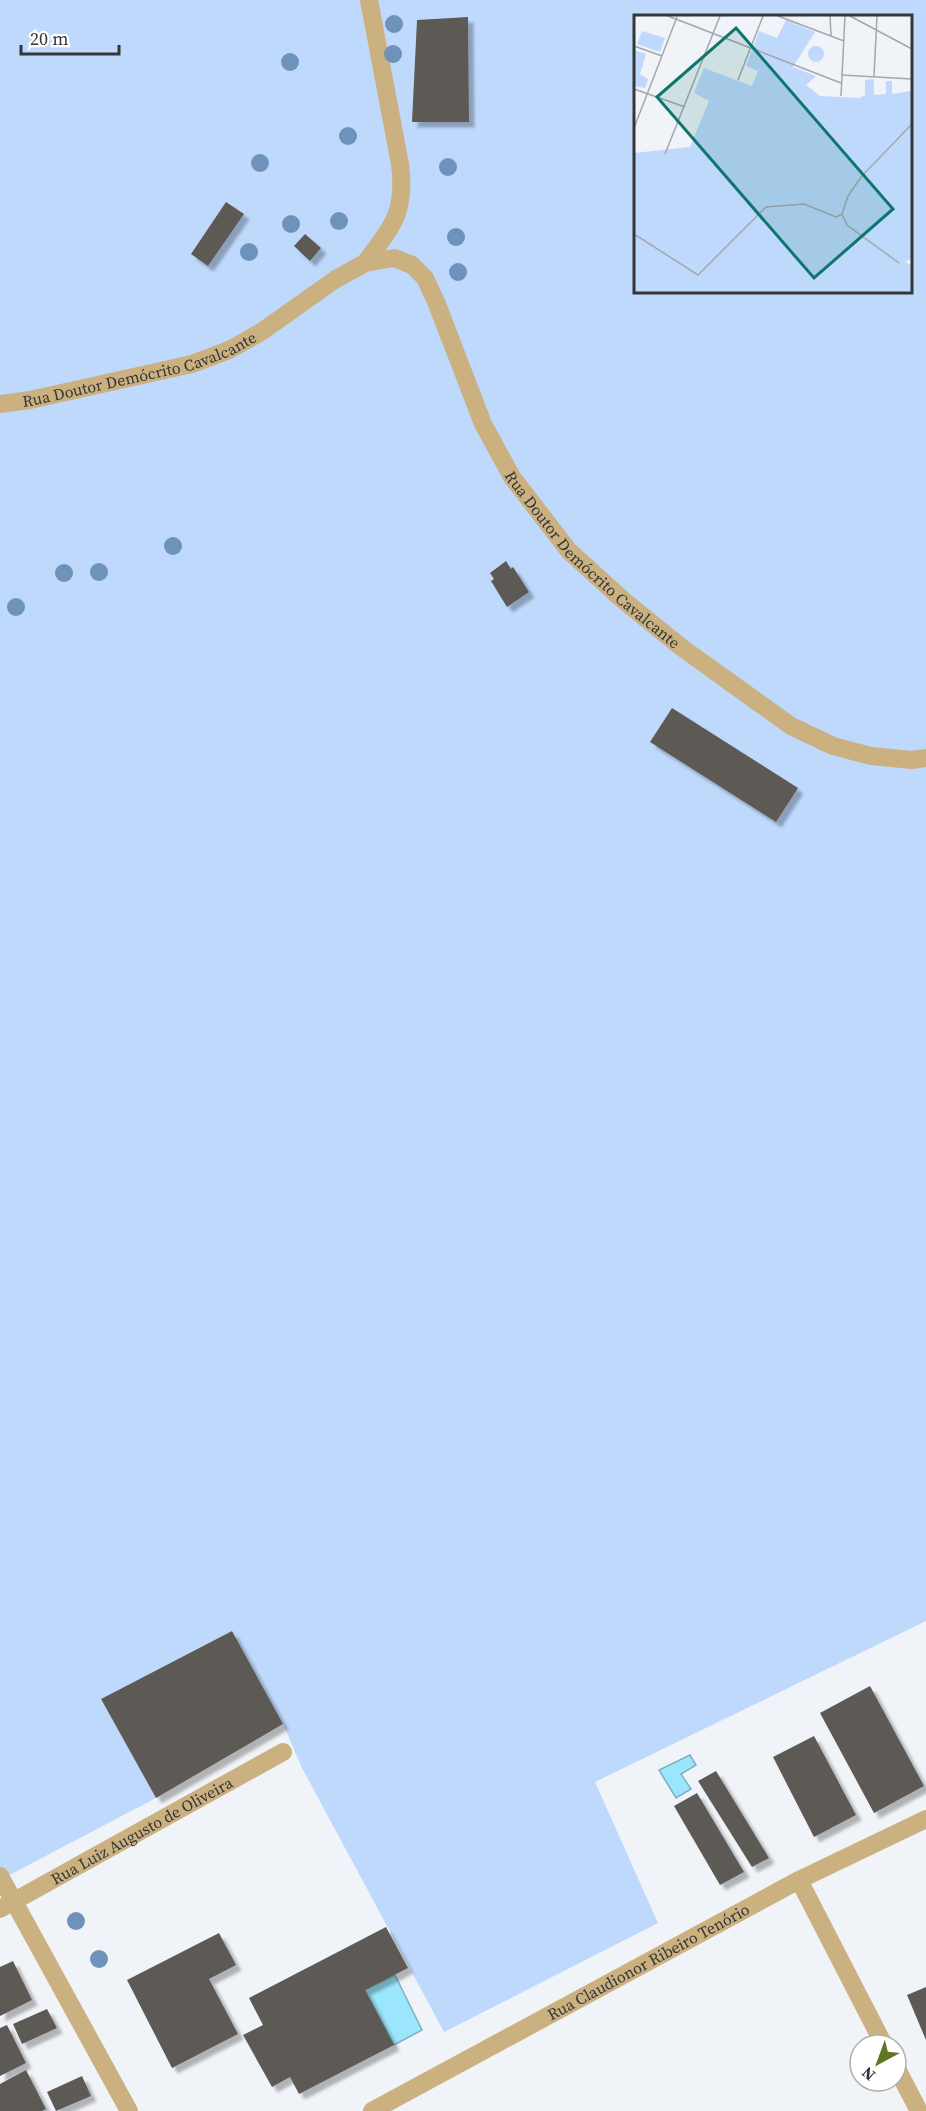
<svg xmlns="http://www.w3.org/2000/svg" width="926" height="2111" font-family="'Source Serif 4',serif">
<style>
.green{fill:#bfd9fd;fill-rule:evenodd}
.water{fill:#9be6fc;stroke:#7cb1c1;stroke-width:1.5}
.building{fill:#5d5a57;filter:url(#shadow)}
.lines{fill:none;stroke-linecap:round;stroke-linejoin:round}
.minor{stroke:#cbb180;stroke-width:18}
.tree{fill:#6f92ba}
.labels{text-anchor:middle;dominant-baseline:central;stroke-width:6;stroke-linejoin:round;paint-order:stroke}
.street-label{font-size:16px;fill:#353638;stroke:#fff}
.inset-road{fill:none;stroke:#a5a7ab;stroke-width:1.5}
.view{fill:#0f766e;fill-opacity:0.15;stroke:#0f766e;stroke-width:3}
.inset-edge{fill:none;stroke:#353638;stroke-width:3}
</style>
<defs>
<filter id="shadow"><feDropShadow dx="5.5" dy="5.5" stdDeviation="1.5" flood-color="#0004"/></filter>
</defs>
<rect width="100%" height="100%" fill="#f0f3f7"/>
<!-- green -->
<path class="green" d="M0,0H926V1621L595,1782L658,1923L444,2032L302,1768L283,1724L232,1631L101,1699L156,1798L0,1880ZM635,16H910V291H635Z"/>
<!-- water -->
<path class="water" d="M690,1755L696,1765L681,1774L691,1789L676,1798L659,1770Z
M395,1975L422,2030L394,2045L365,1990Z"/>
<!-- building -->
<path class="building" d="M468,17L469,122H412L417,20Z
M226,202L244,214L208,266L191,254Z
M305,234L321,248L310,261L294,246Z
M506,561L511,569L513,567L529,592L507,607L491,581L494,579L490,573Z
M672,708L798,788L776,822L650,742Z
M232,1631L283,1724L156,1798L101,1699Z
M870,1686L924,1786L874,1813L820,1713Z
M814,1736L856,1815L814,1837L773,1757Z
M716,1771L769,1858L752,1867L698,1781Z
M697,1793L744,1872L720,1885L674,1806Z
M386,1927L408,1968L365,1990L394,2045L299,2094L290,2077L272,2087L243,2035L263,2025L249,1998Z
M219,1933L236,1965L209,1979L238,2034L172,2068L127,1980Z
M13,1961L32,2000L0,2016V1967Z
M926,1987V2040L907,1995Z
M47,2009L57,2028L22,2044L13,2024Z
M7,2025L26,2063L0,2076V2028Z
M26,2070L46,2109L42,2111H0V2084Z
M82,2076L91,2096L56,2111L47,2092Z"/>
<g class="lines">
<!-- minor -->
<g class="minor">
<path d="M365,263C393,225 406,213 400,164L369,0"/>
<path id="s1" d="M0,404L30,400L192,364L229,350L261,332L336,279L365,263L394,258L412,265L425,278L437,304L483,424L512,477L569,551L623,600L681,647L791,726L833,746L871,756L912,760L926,758"/>
<path d="M0,1876L129,2111"/>
<path d="M799,1880L884,2045"/>
<path id="s2" d="M0,1909L283,1752"/>
<path d="M896,2067L919,2111"/>
<path id="s3" d="M372,2111L799,1880L926,1819"/>
</g>
</g>
<!-- trees -->
<g class="tree">
<circle cx="394" cy="24" r="9"/>
<circle cx="393" cy="54" r="9"/>
<circle cx="290" cy="62" r="9"/>
<circle cx="348" cy="136" r="9"/>
<circle cx="260" cy="163" r="9"/>
<circle cx="448" cy="167" r="9"/>
<circle cx="339" cy="221" r="9"/>
<circle cx="291" cy="224" r="9"/>
<circle cx="456" cy="237" r="9"/>
<circle cx="249" cy="252" r="9"/>
<circle cx="458" cy="272" r="9"/>
<circle cx="173" cy="546" r="9"/>
<circle cx="99" cy="572" r="9"/>
<circle cx="64" cy="573" r="9"/>
<circle cx="16" cy="607" r="9"/>
<circle cx="76" cy="1921" r="9"/>
<circle cx="99" cy="1959" r="9"/>
</g>
<g class="labels">
<!-- street labels -->
<g class="street-label">
<text stroke="none"><textPath href="#s1" startOffset="144">Rua Doutor Demócrito Cavalcante</textPath></text>
<text stroke="none"><textPath href="#s1" startOffset="798">Rua Doutor Demócrito Cavalcante</textPath></text>
<text stroke="none"><textPath href="#s2" startOffset="162">Rua Luiz Augusto de Oliveira</textPath></text>
<text stroke="none"><textPath href="#s3" startOffset="314">Rua Claudionor Ribeiro Tenório</textPath></text>
</g>
</g>
<!-- overview -->
<g transform="translate(634 15)">
<rect width="278" height="278" fill="#f0f3f7"/>
<path d="M152,5L181,17L159,52L182,61L172,70L186,81L225,83L231,80V65L240,64V80L252,79V66H258V79L277,76L278,243L271,247L277,250V277H0V138L56,132L75,86L60,78L70,53L118,71L124,56L112,51L125,16L143,23ZM8,16L31,23L26,37L3,29ZM174 39a8 8 0 1 1 16 0a8 8 0 1 1-16 0ZM0,35L12,39L6,59L14,64L11,73L0,71Z" fill="#bfd9fd"/>
<path class="inset-road" d="M34,1L207,68M144,1L210,26M196,1L197,21M216,1L278,34M0,31L28,41M207,60L278,64M240,61L243,1M104,65L129,1M0,74L51,92M207,81L211,1M0,113L43,2M31,139L86,1M0,219L64,260L132,192L170,189L202,202L208,199M265,248L213,210L208,199L214,181L227,162L278,109"/>
<path class="view" d="M102,13L259,194L180,263L23,82Z"/>
<rect width="278" height="278" class="inset-edge"/>
</g>
<!-- north arrow -->
<g transform="translate(878 2063) rotate(221)"><circle r="28" fill="#ffffff" stroke="#aeafaf" stroke-width="1.5"/>
<path d="M0-4.5L10 22L0 15L-10 22Z" fill="#607627"/>
<text y="-9" font-size="16" font-weight="bold" text-anchor="middle" fill="#353638">N</text>
</g>
<!-- scale -->
<path d="M21 45v9h98v-9" fill="none" stroke="#353638" stroke-width="3"/>
<text x="30" y="45" font-size="18" fill="#353638" stroke="#ffffff" stroke-width="4.5" paint-order="stroke">20 m</text>
</svg>
